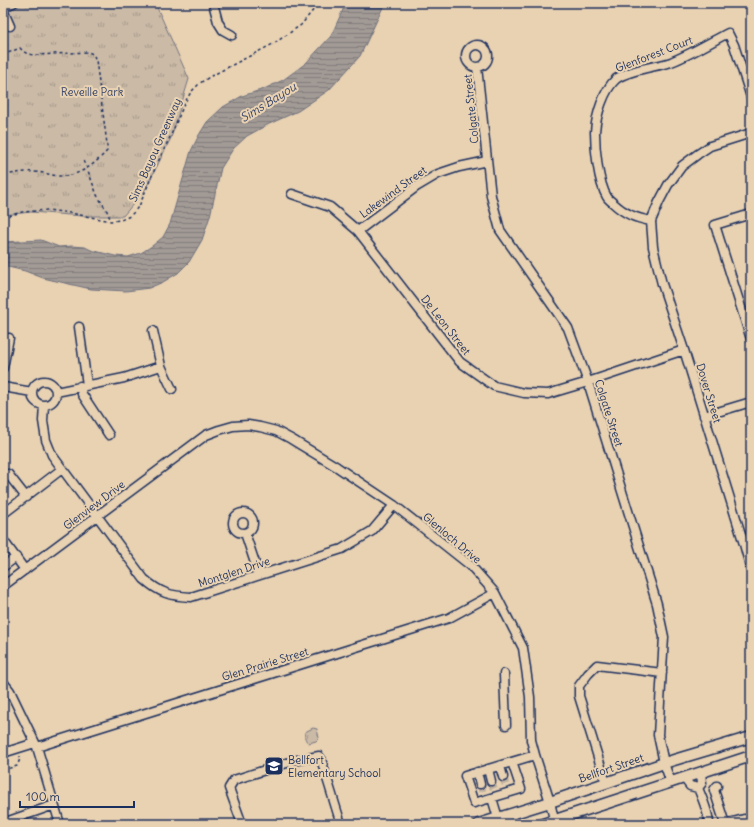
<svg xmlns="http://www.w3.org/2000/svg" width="754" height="827" font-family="Delius,sans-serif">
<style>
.grass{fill:url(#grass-tufts);stroke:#737482}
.water{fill:url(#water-rules);stroke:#6c6f7f}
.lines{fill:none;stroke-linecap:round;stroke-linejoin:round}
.minor-tunnel{stroke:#c0b1a1;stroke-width:8;stroke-dasharray:8 4;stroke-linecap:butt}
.minor-casing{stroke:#1b2f5e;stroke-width:11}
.major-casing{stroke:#1b2f5e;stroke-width:13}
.path{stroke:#1b2f5e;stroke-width:1.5;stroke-dasharray:3 3;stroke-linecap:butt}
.minor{stroke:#e9d2b2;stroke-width:8}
.major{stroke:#e9d2b2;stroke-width:10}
.labels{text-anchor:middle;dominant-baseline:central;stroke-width:4;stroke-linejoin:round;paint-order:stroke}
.street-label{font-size:11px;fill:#1b2f5e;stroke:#e9d2b2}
.park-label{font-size:11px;fill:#354469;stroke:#e9d2b2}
.poi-label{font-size:11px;fill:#1b2f5e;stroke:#e9d2b2;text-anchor:start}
.water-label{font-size:12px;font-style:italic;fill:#364469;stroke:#e9d2b2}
</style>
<defs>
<pattern id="grass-tufts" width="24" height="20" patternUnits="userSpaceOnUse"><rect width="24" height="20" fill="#cbbaa6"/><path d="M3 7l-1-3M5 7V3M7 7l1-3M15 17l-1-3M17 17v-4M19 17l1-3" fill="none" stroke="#a4988a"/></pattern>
<pattern id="water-rules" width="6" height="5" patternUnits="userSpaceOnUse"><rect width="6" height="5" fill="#a29a95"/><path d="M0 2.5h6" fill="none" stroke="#837e7d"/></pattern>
</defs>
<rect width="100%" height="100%" fill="#e9d2b2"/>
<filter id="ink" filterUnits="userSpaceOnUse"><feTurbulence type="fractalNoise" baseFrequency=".025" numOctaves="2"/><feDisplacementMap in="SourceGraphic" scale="8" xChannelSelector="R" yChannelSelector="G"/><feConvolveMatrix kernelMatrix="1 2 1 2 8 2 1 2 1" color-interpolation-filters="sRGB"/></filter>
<g filter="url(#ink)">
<!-- grass -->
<path class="grass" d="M25,3H155L189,79L171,138L145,190L123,216H82L31,212L3,215V13Z
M313,728L317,729L319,738L316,741L309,743C305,741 304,736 305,732Z"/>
<!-- water -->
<path class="water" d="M346,3H385L360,56L329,90L298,111L267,125L247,136L233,149L221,168L210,216L202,240L189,262L178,273L163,282L149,288L126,291L91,289L43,278L25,271L8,267L3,268V242L41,240L59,247L72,246L85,247L91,250L115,256L128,257L141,253L152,246L163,237L170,224L176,203L191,151L199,135L207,122L223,107L242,96L264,89L283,80L306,63L331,36Z"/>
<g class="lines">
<!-- minor-tunnel -->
<path class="minor-tunnel" d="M503,777L506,786
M491,781L494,789
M480,784L483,793"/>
<defs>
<path id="minor" d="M213,3L218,22L223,30L232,35
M3,7L13,3
M3,10L10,26
M466 56a11 11 0 1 1 22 0a11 11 0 1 1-22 0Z
M477,67L491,196L500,230L568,328L588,382L657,604L664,637L658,735L664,763L671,783
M751,133L710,146L698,154L682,166L668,185L659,202L651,221L653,247L662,284L684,350L744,544L751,570
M292,194L330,207L358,231L460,362L494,386L524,393L548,394L588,382L684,350
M751,214L715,225L751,339
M651,221C635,218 625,214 613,203C611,201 608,199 607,197C598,182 595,149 595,132C596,115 604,90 616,79C628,70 656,67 671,62C691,54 709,43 728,33L734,45L751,97
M358,231L416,187L438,174L459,167L487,161
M79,327L87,385
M153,331L161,366L172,389
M3,368L9,338
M32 393a12 12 0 1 1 24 0a12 12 0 1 1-24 0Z
M80,386L82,394L109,435
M3,387L32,392
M56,392L124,378L161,366
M44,405L43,421L46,440L52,455L144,579C160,593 170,596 191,597L342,549L372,531L394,505
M704,416L751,402
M8,474L26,497
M233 523a10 10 0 1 1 20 0a10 10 0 1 1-20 0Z
M3,514L62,469
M245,533L259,575
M3,540L25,570
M3,567L16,557
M3,586L206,435L219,430L233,426L248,425L260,427L276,431L291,439L337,467L394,505L471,566L495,593L523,648L530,697L531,740L535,755L550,802L555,824
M504,674L506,725
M3,682L10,691L37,747L60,824
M37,747L449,618L495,593
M3,753L35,743
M512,762L521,789L474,803L465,776L535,755
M500,766L503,777
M488,769L491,781
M477,772L480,784
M684,778L690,786L698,788L702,783L701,773
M606,783L579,696V686L588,674L597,665L662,673
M717,786L714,790L725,824L744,819
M698,788C702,798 709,813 709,824
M492,798L498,818
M3,823L54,805
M242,824L229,788L234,780L293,761L319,756L321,759L341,824"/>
<path id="major" d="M479,824L550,802L664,763L751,737
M543,824L751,756"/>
</defs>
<!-- minor casing -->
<use href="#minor" class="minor-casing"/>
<!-- major casing -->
<use href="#major" class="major-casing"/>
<!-- path -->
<path class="path" d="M3,55L20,48C25,54 30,55 37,55L88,52L93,54L96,60L107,144V151C94,165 78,177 59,176C50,175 42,172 34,172C24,171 13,174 3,175
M83,161L87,168L97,195L107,211L111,221
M3,217L22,212L48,210L70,213L111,221L121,220L130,216L135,211L140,204L157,164L171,135L185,102L191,92L200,83L211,76L273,44L285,36L301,25L319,3
M3,770L17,766L20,759V756"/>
<!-- minor -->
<use href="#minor" class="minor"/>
<!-- major -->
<use href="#major" class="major"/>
</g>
</g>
<!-- icons -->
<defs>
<symbol id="school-square" viewBox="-11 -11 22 22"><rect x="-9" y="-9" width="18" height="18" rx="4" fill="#1b2f5e" stroke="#e9d2b2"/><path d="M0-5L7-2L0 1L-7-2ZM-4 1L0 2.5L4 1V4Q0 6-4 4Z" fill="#fff"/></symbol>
</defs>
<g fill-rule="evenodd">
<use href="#school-square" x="263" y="755" width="22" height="22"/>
</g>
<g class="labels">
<!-- street labels -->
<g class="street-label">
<text transform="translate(654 54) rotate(-21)">Glenforest Court</text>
<text transform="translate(471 109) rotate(-96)">Colgate Street</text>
<text transform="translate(155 150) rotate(-66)">Sims Bayou Greenway</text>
<text transform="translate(393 192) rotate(-36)">Lakewind Street</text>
<text transform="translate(446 325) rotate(52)">De Leon Street</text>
<text transform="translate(709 393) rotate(73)">Dover Street</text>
<text transform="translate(609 413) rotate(72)">Colgate Street</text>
<text transform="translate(94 505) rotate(-37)">Glenview Drive</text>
<text transform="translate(452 538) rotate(40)">Glenloch Drive</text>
<text transform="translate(234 572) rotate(-18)">Montglen Drive</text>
<text transform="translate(265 664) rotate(-17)">Glen Prairie Street</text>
<text transform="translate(611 768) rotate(-19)">Bellfort Street</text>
</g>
<!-- park labels -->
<g class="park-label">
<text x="92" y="92">Reveille Park</text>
</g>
<!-- poi labels -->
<g class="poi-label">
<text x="288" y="760">Bellfort<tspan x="288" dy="13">Elementary School</tspan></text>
</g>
<!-- water labels -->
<g class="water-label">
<text transform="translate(268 102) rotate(-32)">Sims Bayou</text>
</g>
</g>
<!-- margin -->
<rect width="754" height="827" fill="none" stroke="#e9d2b2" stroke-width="16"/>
<rect x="8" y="8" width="738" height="811" fill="none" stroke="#1b2f5e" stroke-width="1.5" filter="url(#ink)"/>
<!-- scale -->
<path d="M20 801v6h114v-6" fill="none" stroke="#1b2f5e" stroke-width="2"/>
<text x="26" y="801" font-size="12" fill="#1b2f5e" stroke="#e9d2b2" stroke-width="3" paint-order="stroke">100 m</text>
</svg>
